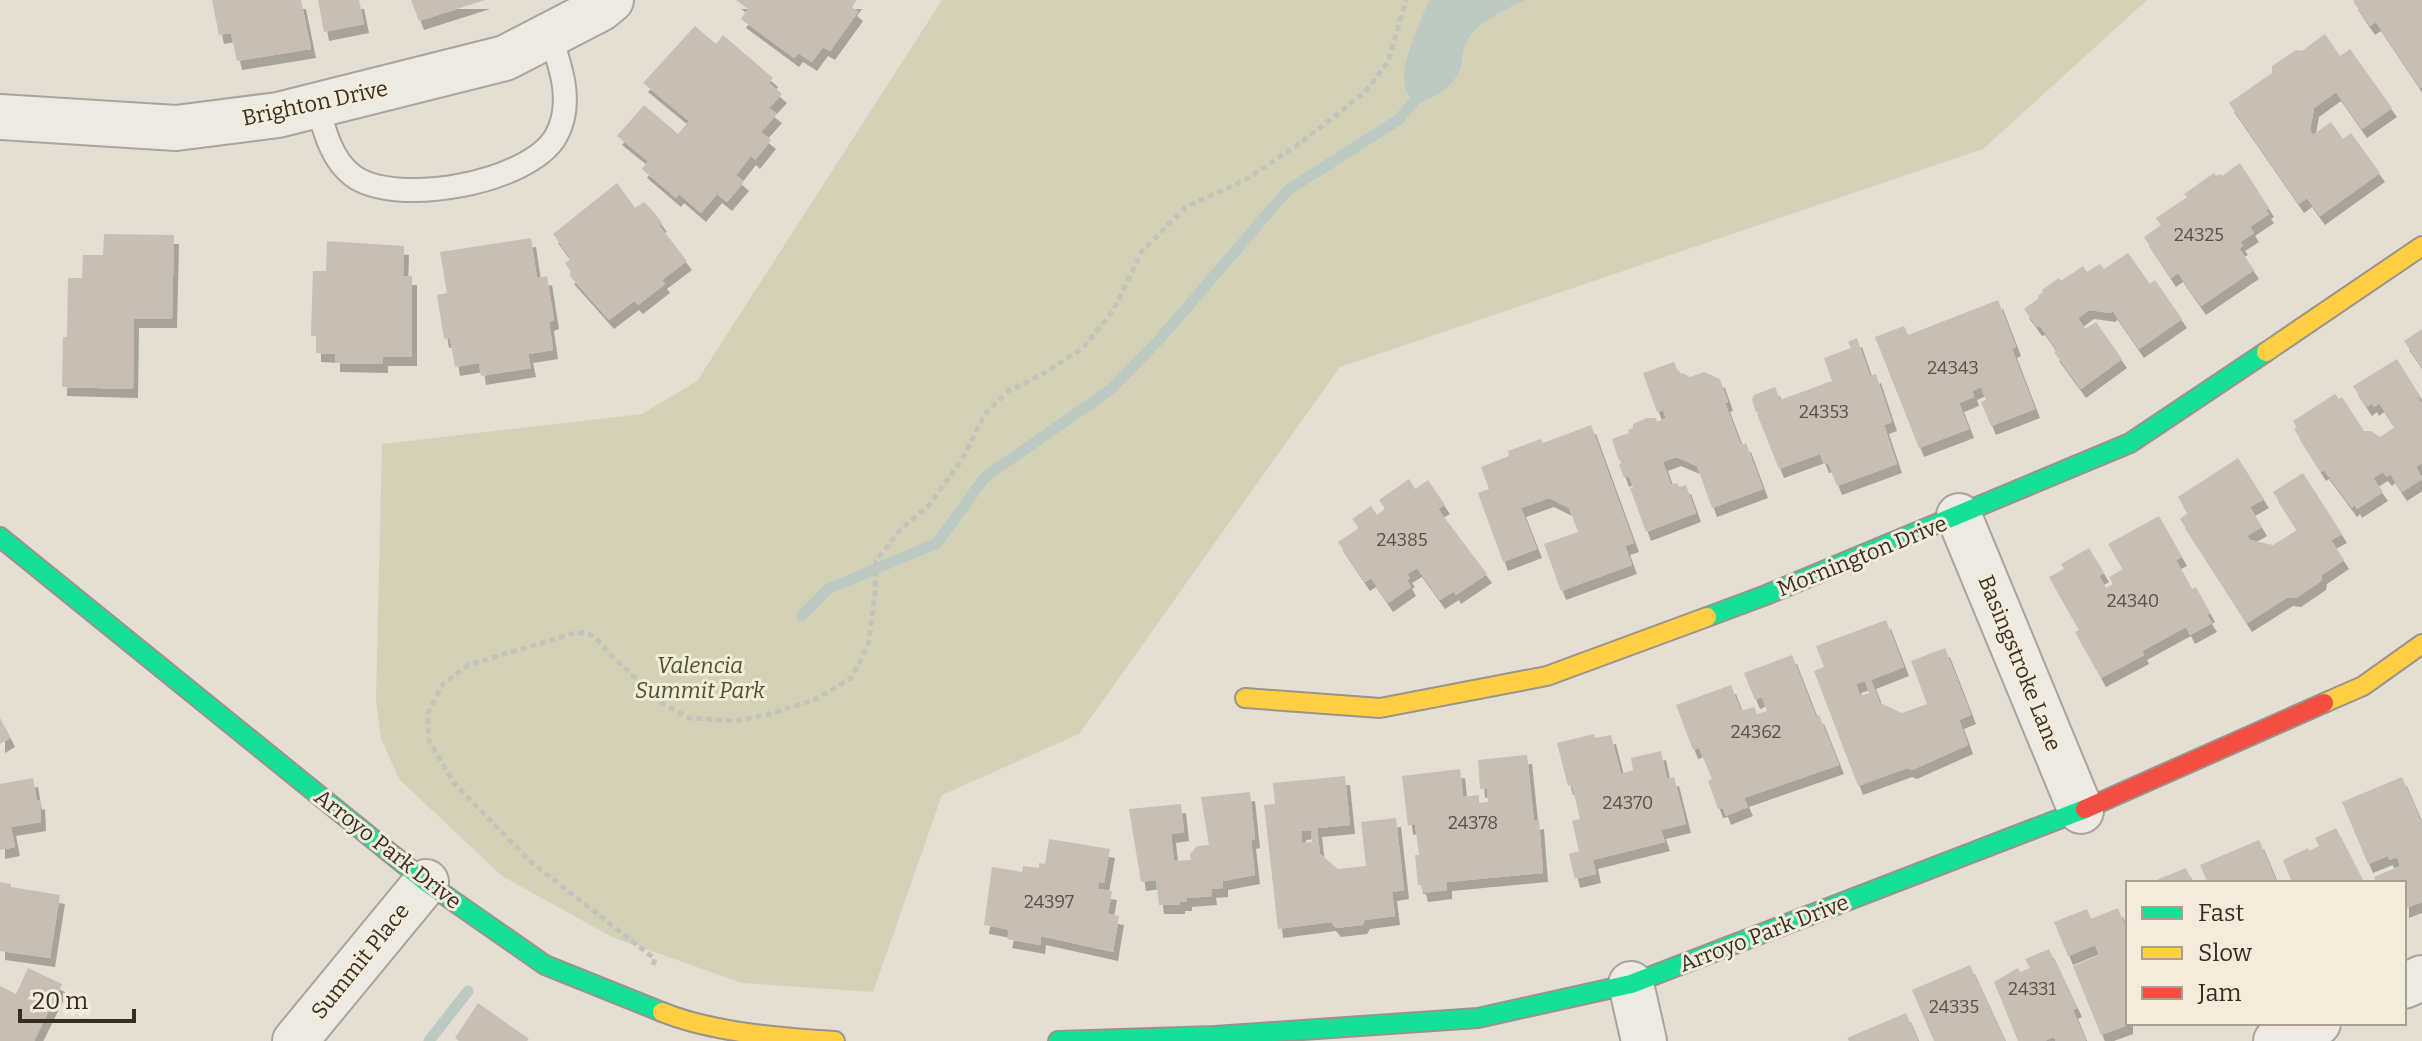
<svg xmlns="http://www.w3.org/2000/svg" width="2422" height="1041" font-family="Bitter,serif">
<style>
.green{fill:#d3d2b7}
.water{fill:#bcc9c2}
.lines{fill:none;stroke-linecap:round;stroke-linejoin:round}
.stream{stroke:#bcc9c2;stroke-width:11}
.building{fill:#c8beb4;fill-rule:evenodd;filter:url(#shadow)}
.lane-casing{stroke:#aaa49b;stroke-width:26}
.street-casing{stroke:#aaa49b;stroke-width:48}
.fast-casing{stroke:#9a938b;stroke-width:22}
.slow-casing{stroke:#9a938b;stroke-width:22}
.jam-casing{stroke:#9a938b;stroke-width:22}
.path{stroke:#c6c1ba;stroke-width:5;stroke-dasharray:6 4;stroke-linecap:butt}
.lane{stroke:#edeae3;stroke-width:22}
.street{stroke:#edeae3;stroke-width:44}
.fast{stroke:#16e098;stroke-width:18}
.slow{stroke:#ffcf43;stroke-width:18}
.jam{stroke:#f24e42;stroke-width:18}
.labels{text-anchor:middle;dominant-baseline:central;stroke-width:6;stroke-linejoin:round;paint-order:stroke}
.number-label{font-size:18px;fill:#5d5147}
.street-label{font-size:22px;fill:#392d23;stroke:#f3ecdb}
.park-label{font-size:22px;font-style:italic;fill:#4a532c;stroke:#f3ecdb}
</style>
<defs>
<filter id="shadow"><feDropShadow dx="5" dy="9" stdDeviation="0" flood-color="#0004"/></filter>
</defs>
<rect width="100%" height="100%" fill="#e4ded3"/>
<!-- green -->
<path class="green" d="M942,0H2147L1983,149L1340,367L1079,734L942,795L873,992L742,983L612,937L502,876L399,779L381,738L376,701L382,444L642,414L697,381Z"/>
<!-- water -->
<path class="water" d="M1429,0H1526C1509,7 1477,23 1468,39C1462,47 1463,61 1460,70C1454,85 1431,102 1415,103C1410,96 1404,90 1404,80C1404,57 1420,22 1429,0Z"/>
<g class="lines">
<!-- stream -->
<path class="stream" d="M802,616L828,589L937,543L985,477L1110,390L1158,341L1288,190L1398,120L1424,90
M429,1041L468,991"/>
</g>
<!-- building -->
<path class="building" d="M212,0H301L311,49L237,61L231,33L219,35Z
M318,0H359L364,24L324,32Z
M411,0H485L419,21Z
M736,0H857L852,7L858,12L830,51L823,47L812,62L798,53L794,58L741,19L748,9Z
M2355,0H2422V87L2420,88L2376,22L2370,26L2353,1Z
M695,26L716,44L723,35L773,78L769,83L782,94L769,108L777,114L761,132L771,140L755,160L751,156L736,175L744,182L727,202L717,194L701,213L679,194L676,198L642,169L648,161L617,136L644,105L678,134L689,121L643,83Z
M2325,34L2340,56L2350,49L2392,108L2362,129L2336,92L2314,108L2310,130L2313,135L2331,122L2343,139L2351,133L2380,173L2320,216L2307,198L2299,204L2229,103L2272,73V66L2296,50L2302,51Z
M2240,163L2269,208L2266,210L2269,214L2250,227L2254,233L2240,242L2243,246L2239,248L2254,270L2201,306L2178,273L2171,278L2144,237L2161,225L2156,218L2187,197L2184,194L2214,173L2216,176L2221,174L2222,176Z
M617,183L635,208L644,202L653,211L662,223L659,225L687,261L662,280L665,284L638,305L634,301L609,320L569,275L572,273L565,263L571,259L553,234Z
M104,234L174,235L172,319H134L133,389L62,387L63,337H67L68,278H82L83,255H103Z
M531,238L537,278L547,276L554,320L549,322L553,350L528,354L531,368L481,376L479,363L455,367L450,338L444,339L437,295L447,293L440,252Z
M327,241L404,246L403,276H412V357H383V364L335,363V354L316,353V336H311L313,271H326Z
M2128,253L2150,284L2155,280L2182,319L2139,349L2112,310L2111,313L2089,310L2078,318L2085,329L2096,322L2122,359L2081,389L2054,352L2057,350L2040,326L2037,327L2024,309L2039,298L2038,296L2043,292L2042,290L2059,278L2061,281L2083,266L2087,272L2100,264L2104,269Z
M1998,300L2016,347L2012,349L2035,409L1991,426L1981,402L1986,400L1981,387L1972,391L1974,397L1959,403L1969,429L1919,448L1875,337L1904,326L1908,335Z
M2422,329V367L2404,341Z
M1857,338L1870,376L1876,374L1892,422L1884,425L1897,464L1837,486L1828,463L1824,464L1820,454L1779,469L1757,414L1760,413L1756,412L1752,400L1754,395L1775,387L1780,400L1832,381L1824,358L1851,348L1848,342Z
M2397,359L2420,396L2418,397L2422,404V463L2416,467L2422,479L2402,492L2390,474L2387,477L2383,472L2373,478L2383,492L2357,509L2355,505L2352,508L2324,470L2321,472L2294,429L2297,428L2293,421L2335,394L2339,399L2342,397L2364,431H2371L2380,437L2395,427L2379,403L2374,407L2372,403L2367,407L2353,386Z
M1674,362L1679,374L1682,373L1690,377L1704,372L1720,379L1728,402L1725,403L1741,445L1746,443L1763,489L1712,508L1697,466L1676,457L1663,462L1671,485L1677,483L1679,487L1686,485L1696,513L1646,532L1630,488L1633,487L1629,476L1624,478L1619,464L1624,462L1623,460L1619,461L1612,439L1629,433L1628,430L1633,428V424L1647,418H1656L1657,422L1666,418L1663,410L1657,412L1643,373Z
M1591,425L1634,543L1625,546L1632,565L1561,591L1544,544L1578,532L1569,508L1549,498L1521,508L1537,549L1503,562L1478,493L1489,489L1481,467L1509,456L1508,451L1541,439L1543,443Z
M2238,458L2264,499L2250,507L2262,527L2247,536L2250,540L2273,545L2297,530L2273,492L2303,473L2342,534L2331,540L2344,560L2322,575L2321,581L2296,598L2288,597L2247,623L2180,519L2188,513L2178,497Z
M1409,479L1415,489L1428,480L1445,505L1438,509L1487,574L1456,595L1454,591L1440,600L1417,568L1407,574L1410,578L1407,580L1411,587L1388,603L1371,578L1365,582L1338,542L1359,528L1352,519L1371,506L1377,515L1385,509L1379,500Z
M2159,516L2182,557L2176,560L2192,589L2196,587L2210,613L2207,615L2212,623L2190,635L2186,627L2142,651L2144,655L2101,678L2075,632L2079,630L2049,577L2064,569L2061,564L2089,548L2104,573L2099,576L2106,588L2113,584L2109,577L2123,569L2108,544Z
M1886,620L1904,667L1871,680L1880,703L1902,713L1927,704L1911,661L1945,648L1971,715L1959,720L1968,745L1912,770L1907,768L1858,786L1814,671L1824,667L1816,646ZM1865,681L1869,693L1860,696L1856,684Z
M1792,655L1816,717L1819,715L1839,765L1744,798L1748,807L1726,816L1723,808L1718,809L1708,781L1712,779L1699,748L1693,750L1676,705L1731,685L1741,711L1754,707L1757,714L1767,711L1762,697L1755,700L1744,673Z
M0,718L10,738L0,744Z
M1594,734L1595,738L1611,735L1621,774L1633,770L1631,758L1661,751L1667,779L1674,777L1686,824L1661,830L1665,842L1593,860L1596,874L1575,879L1569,854L1579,851L1572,821L1580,819L1572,785L1568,786L1557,743Z
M1527,755L1534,821L1539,820L1543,873L1447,882V890L1423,893L1421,885H1418L1415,855H1419L1415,824L1408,826L1402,776L1460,769L1463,797L1479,795V803L1488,802L1487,788L1480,789L1478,760Z
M1345,776L1350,825L1317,828L1320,854L1338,869L1366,866L1361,822L1396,818L1404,890L1392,892L1395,916L1365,920L1362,925L1336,928L1331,922L1278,929L1264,805L1275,804L1273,783ZM1311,830L1312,842L1302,843L1301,831Z
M2402,777L2422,824V902L2404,909V883H2377L2374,877L2400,866L2397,857L2389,860L2388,856L2368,864L2342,802Z
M33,778L37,801L40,800L41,822L11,827L15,847L0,850V784Z
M1250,792L1255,839L1251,840L1255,875L1223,881V888L1211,889L1212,896L1187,898V902H1180V905H1159L1156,880L1141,882L1129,809L1181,804L1184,832L1171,834L1174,861L1191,860L1190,854L1197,846L1209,845L1201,797Z
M2336,828L2364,883H2292L2283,860L2308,848L2309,851L2319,846L2315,838Z
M1049,839L1110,849L1104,883L1099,882L1098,889L1112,891L1108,914L1119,916L1113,952L1041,936L1040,945L1007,939L1009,931L1006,929L984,925L992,867L1022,872L1023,866L1039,868V863L1045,864Z
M2259,840L2277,883H2208L2200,865Z
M2186,868L2193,883H2149Z
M0,882L11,884V887L60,895L50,958L0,951Z
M2118,908L2128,934V988L2125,990L2128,998V1025L2101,1035L2073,966L2099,955L2095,945L2068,956L2054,922L2087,909L2091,919Z
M2049,949L2077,1008L2073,1010L2086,1041H2056L2054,1037L2044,1041H2018L1994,982L2018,968L2020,972L2030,968L2025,959Z
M1970,965L2005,1041H1934L1912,990Z
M28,968L62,984L34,1041H0V986L16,994Z
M478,1003L529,1039L527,1041H459L455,1038Z
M1906,1013L1918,1041H1849L1847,1038Z"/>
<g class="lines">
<defs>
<path id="lane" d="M317,105C324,129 331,159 352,175C394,208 530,183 556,136C574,104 561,67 550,35"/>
<path id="street" d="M0,117L176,128L278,115L505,58L600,9L611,0
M1959,516L2081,811
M1631,984L1644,1041
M2404,986L2422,978
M295,1041L426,882
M2276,1041L2318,1023"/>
<path id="fast" d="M0,537L426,882L545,965L662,1012
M1707,617L1766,595L2130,443L2266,352
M1058,1041L1215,1036L1478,1018L1631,984L2085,809"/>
<path id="slow" d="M2266,352L2422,246
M1245,698L1380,708L1547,676L1707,617
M2324,703L2363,686L2422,644
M662,1012C711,1032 781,1038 835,1041"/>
<path id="jam" d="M2085,809L2324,703"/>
</defs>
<!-- lane casing -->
<use href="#lane" class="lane-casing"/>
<!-- street casing -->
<use href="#street" class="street-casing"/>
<!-- fast casing -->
<use href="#fast" class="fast-casing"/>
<!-- slow casing -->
<use href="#slow" class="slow-casing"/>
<!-- jam casing -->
<use href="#jam" class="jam-casing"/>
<!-- path -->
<path class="path" d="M653,965L655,959L531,862L454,783L429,741L428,713L443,684L468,665L575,633H588L599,641L608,652L663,704L689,718L736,721L770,714L816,699L851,678L868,646L875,594L876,561L899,531L929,505L961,461L985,414L1008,391L1041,375L1083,348L1113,311L1142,251L1186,207L1247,179L1303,141L1365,92L1388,62L1406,0"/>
<!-- lane -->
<use href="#lane" class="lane"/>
<!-- street -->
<use href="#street" class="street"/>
<!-- fast -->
<use href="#fast" class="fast"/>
<!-- slow -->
<use href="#slow" class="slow"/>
<!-- jam -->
<use href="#jam" class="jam"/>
</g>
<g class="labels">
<!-- number labels -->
<g class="number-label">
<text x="2199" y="235">24325</text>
<text x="1953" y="368">24343</text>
<text x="1824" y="412">24353</text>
<text x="1402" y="540">24385</text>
<text x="2133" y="601">24340</text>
<text x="1756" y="732">24362</text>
<text x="1628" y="803">24370</text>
<text x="1473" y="823">24378</text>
<text x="1049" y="902">24397</text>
<text x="2032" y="989">24331</text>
<text x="1954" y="1007">24335</text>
</g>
<!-- street labels -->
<g class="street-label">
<text transform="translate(315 103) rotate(-12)">Brighton Drive</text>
<text transform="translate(1862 556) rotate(-22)">Mornington Drive</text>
<text transform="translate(2020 663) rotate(68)">Basingstroke Lane</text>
<text transform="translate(388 849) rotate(38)">Arroyo Park Drive</text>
<text transform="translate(1764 933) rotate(-21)">Arroyo Park Drive</text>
<text transform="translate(360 961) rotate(-51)">Summit Place</text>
</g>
<!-- park labels -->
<g class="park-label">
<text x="700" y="665">Valencia<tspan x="700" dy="25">Summit Park</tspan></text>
</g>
</g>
<!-- legend -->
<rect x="2126" y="881" width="280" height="144" fill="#f3ecdb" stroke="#a9a091" stroke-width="2"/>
<rect x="2142" y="907" width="40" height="12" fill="#16e098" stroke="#a9a091" stroke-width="2"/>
<text x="2198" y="921" font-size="24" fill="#392d23">Fast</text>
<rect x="2142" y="947" width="40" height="12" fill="#ffcf43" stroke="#a9a091" stroke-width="2"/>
<text x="2198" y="961" font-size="24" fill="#392d23">Slow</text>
<rect x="2142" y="987" width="40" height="12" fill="#f24e42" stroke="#a9a091" stroke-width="2"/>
<text x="2198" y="1001" font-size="24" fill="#392d23">Jam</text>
<!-- scale -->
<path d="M20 1009v12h114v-12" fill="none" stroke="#392d23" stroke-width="4"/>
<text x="32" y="1009" font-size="24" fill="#392d23" stroke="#f3ecdb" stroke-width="6" paint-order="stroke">20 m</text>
</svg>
